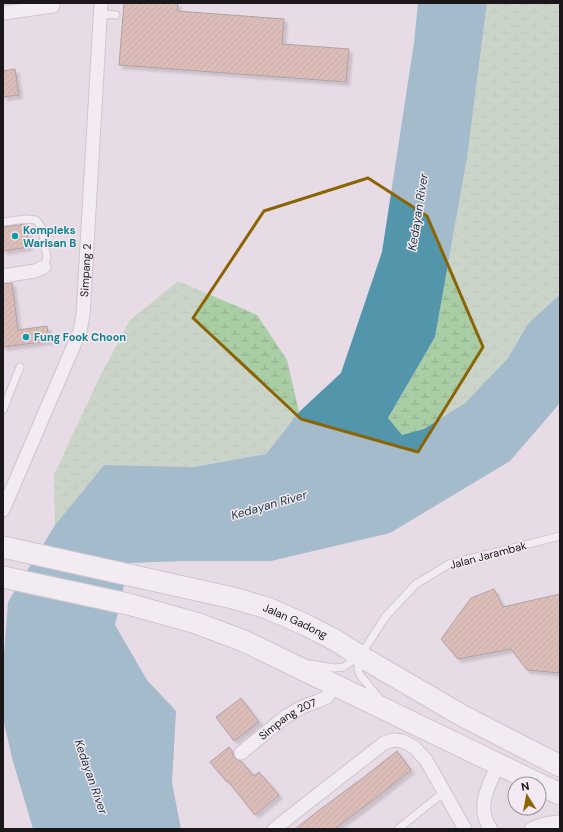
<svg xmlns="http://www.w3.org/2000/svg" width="563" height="832" font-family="'DM Sans',sans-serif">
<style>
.wetland{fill:url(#wetland-marsh)}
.water{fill:#5396ac}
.building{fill:url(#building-hatch);stroke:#695d57;filter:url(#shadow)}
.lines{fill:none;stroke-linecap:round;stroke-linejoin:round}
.service-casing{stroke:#b5aab4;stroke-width:9}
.minor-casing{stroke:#b5aab4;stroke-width:15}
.primary-casing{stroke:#b5aab4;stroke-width:23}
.service{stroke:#fff;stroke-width:7}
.minor{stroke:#fff;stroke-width:13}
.primary{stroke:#fff;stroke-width:21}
.marked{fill:none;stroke:#8b6404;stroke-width:3;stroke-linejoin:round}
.culture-dot{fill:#0f9aa8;stroke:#f4e8f2;stroke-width:1.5}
.labels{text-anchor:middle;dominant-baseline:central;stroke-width:3;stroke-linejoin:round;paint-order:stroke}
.culture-label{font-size:11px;font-weight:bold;fill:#0d838f;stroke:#f4e8f2;text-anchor:start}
.street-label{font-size:11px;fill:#1a161a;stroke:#f4e8f2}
.water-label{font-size:12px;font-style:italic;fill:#183843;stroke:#f4e8f2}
</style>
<defs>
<pattern id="wetland-marsh" width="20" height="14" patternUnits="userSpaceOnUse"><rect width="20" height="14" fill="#a9cda5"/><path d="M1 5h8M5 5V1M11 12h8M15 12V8" fill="none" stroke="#91af8d"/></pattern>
<pattern id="building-hatch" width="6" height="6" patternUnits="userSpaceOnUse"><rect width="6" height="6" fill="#cf987f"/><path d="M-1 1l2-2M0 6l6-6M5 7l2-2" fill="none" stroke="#a77b67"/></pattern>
<filter id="shadow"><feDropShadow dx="3.5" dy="3.5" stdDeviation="1" flood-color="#0004"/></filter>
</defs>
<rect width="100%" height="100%" fill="#e7dbe5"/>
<!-- wetland -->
<path class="wetland" d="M487,3H560V294L528,324L508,358L465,403L424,429L402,436L388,418L435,337L467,158Z
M178,281L257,315L287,360L299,412L266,454L194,467L104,465L55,525L54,475L99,378L130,320Z"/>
<!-- water -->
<path class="water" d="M418,3H487L467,158L435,337L388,418L402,435L424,429L465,403L508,358L528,324L560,294V403L510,461L390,533L271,561H183L129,563L115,625L147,680L176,711L172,783L181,829H33L12,758L3,718V668L8,602L55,525L104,465L194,467L266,454L299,412L341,373L382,252L414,43Z"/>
<!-- building -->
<path class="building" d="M124,3H178L177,11L284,19L282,44L349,49L346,82L119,65Z
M15,69L19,95L3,97V71Z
M26,224L29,247L3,251V227Z
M12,283L18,330L47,326L49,341L3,347V284Z
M494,589L503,607L560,594V673L527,670L511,649L458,659L441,639L471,598Z
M241,698L259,722L234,741L216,717Z
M229,747L233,752V755L235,758L238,760L241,761L254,776L259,772L279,795L255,815L228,781L227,782L210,762Z
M397,751L411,770L372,801L334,829H295L318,811L364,777Z"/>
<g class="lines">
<defs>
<path id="service" d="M100,14L116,15
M3,222L26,219L36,220L42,228L47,258L44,267
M3,410L20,367
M359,658L358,669L360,675L379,698
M310,664L334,668L344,667L352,661L360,656L386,616L416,584L449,564L560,536
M398,829L444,792"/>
<g id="minor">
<path d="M3,13L53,6"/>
<path d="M3,276L35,271L44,267"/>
<path id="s1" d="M3,510L80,331L83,315L101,3"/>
<path id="s2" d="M241,753L285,717L302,707L318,701L327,697L334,686"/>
<path d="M274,829L384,743L393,740L403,741L414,747L426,760L465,829"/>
<path d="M491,829C475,809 489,784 498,765"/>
<path d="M531,829C540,824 550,823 560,822"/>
</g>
<g id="primary">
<path id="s3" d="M3,547L233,598L267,608L306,625L335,640L360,656L461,715L560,766"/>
<path d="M3,577L128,604L196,623L244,641L539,784"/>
<path d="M539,784L560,794"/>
</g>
</defs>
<!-- service casing -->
<use href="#service" class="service-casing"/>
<!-- minor casing -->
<use href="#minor" class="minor-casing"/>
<!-- primary casing -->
<use href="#primary" class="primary-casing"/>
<!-- service -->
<use href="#service" class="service"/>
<!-- minor -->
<use href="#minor" class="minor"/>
<!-- primary -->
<use href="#primary" class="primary"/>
</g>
<!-- marked area -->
<path d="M0 0H563V832H0ZM368,178L427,216L483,347L418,452L301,419L193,318L264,211Z" fill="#e7dbe5" fill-opacity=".55" fill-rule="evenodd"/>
<path class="marked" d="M368,178L427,216L483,347L418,452L301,419L193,318L264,211Z"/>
<!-- markers -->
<g class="culture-dot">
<circle cx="15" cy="236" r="4"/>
<circle cx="26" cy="337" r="4"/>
</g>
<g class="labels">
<!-- culture labels -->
<g class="culture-label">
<text x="23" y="230">Kompleks<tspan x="23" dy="13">Warisan B</tspan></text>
<text x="34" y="337">Fung Fook Choon</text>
</g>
<!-- street labels -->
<g class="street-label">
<text stroke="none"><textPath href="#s1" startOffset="256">Simpang 2</textPath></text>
<text transform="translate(488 555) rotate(-15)">Jalan Jarambak</text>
<text stroke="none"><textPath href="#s3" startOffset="302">Jalan Gadong</textPath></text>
<text stroke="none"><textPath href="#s2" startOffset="58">Simpang 207</textPath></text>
</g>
<!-- water labels -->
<g class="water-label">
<text transform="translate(418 212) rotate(-81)">Kedayan River</text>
<text transform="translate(269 505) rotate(-16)">Kedayan River</text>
<text transform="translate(91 777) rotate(71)">Kedayan River</text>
</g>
</g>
<!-- border -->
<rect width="563" height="832" fill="none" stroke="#1a161a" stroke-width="8"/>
<!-- north arrow -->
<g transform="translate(527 796) rotate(349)"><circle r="19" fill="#f4e8f2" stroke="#9d949c"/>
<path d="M0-3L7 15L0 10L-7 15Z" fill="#8b6404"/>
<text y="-6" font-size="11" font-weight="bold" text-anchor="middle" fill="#1a161a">N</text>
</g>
</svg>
